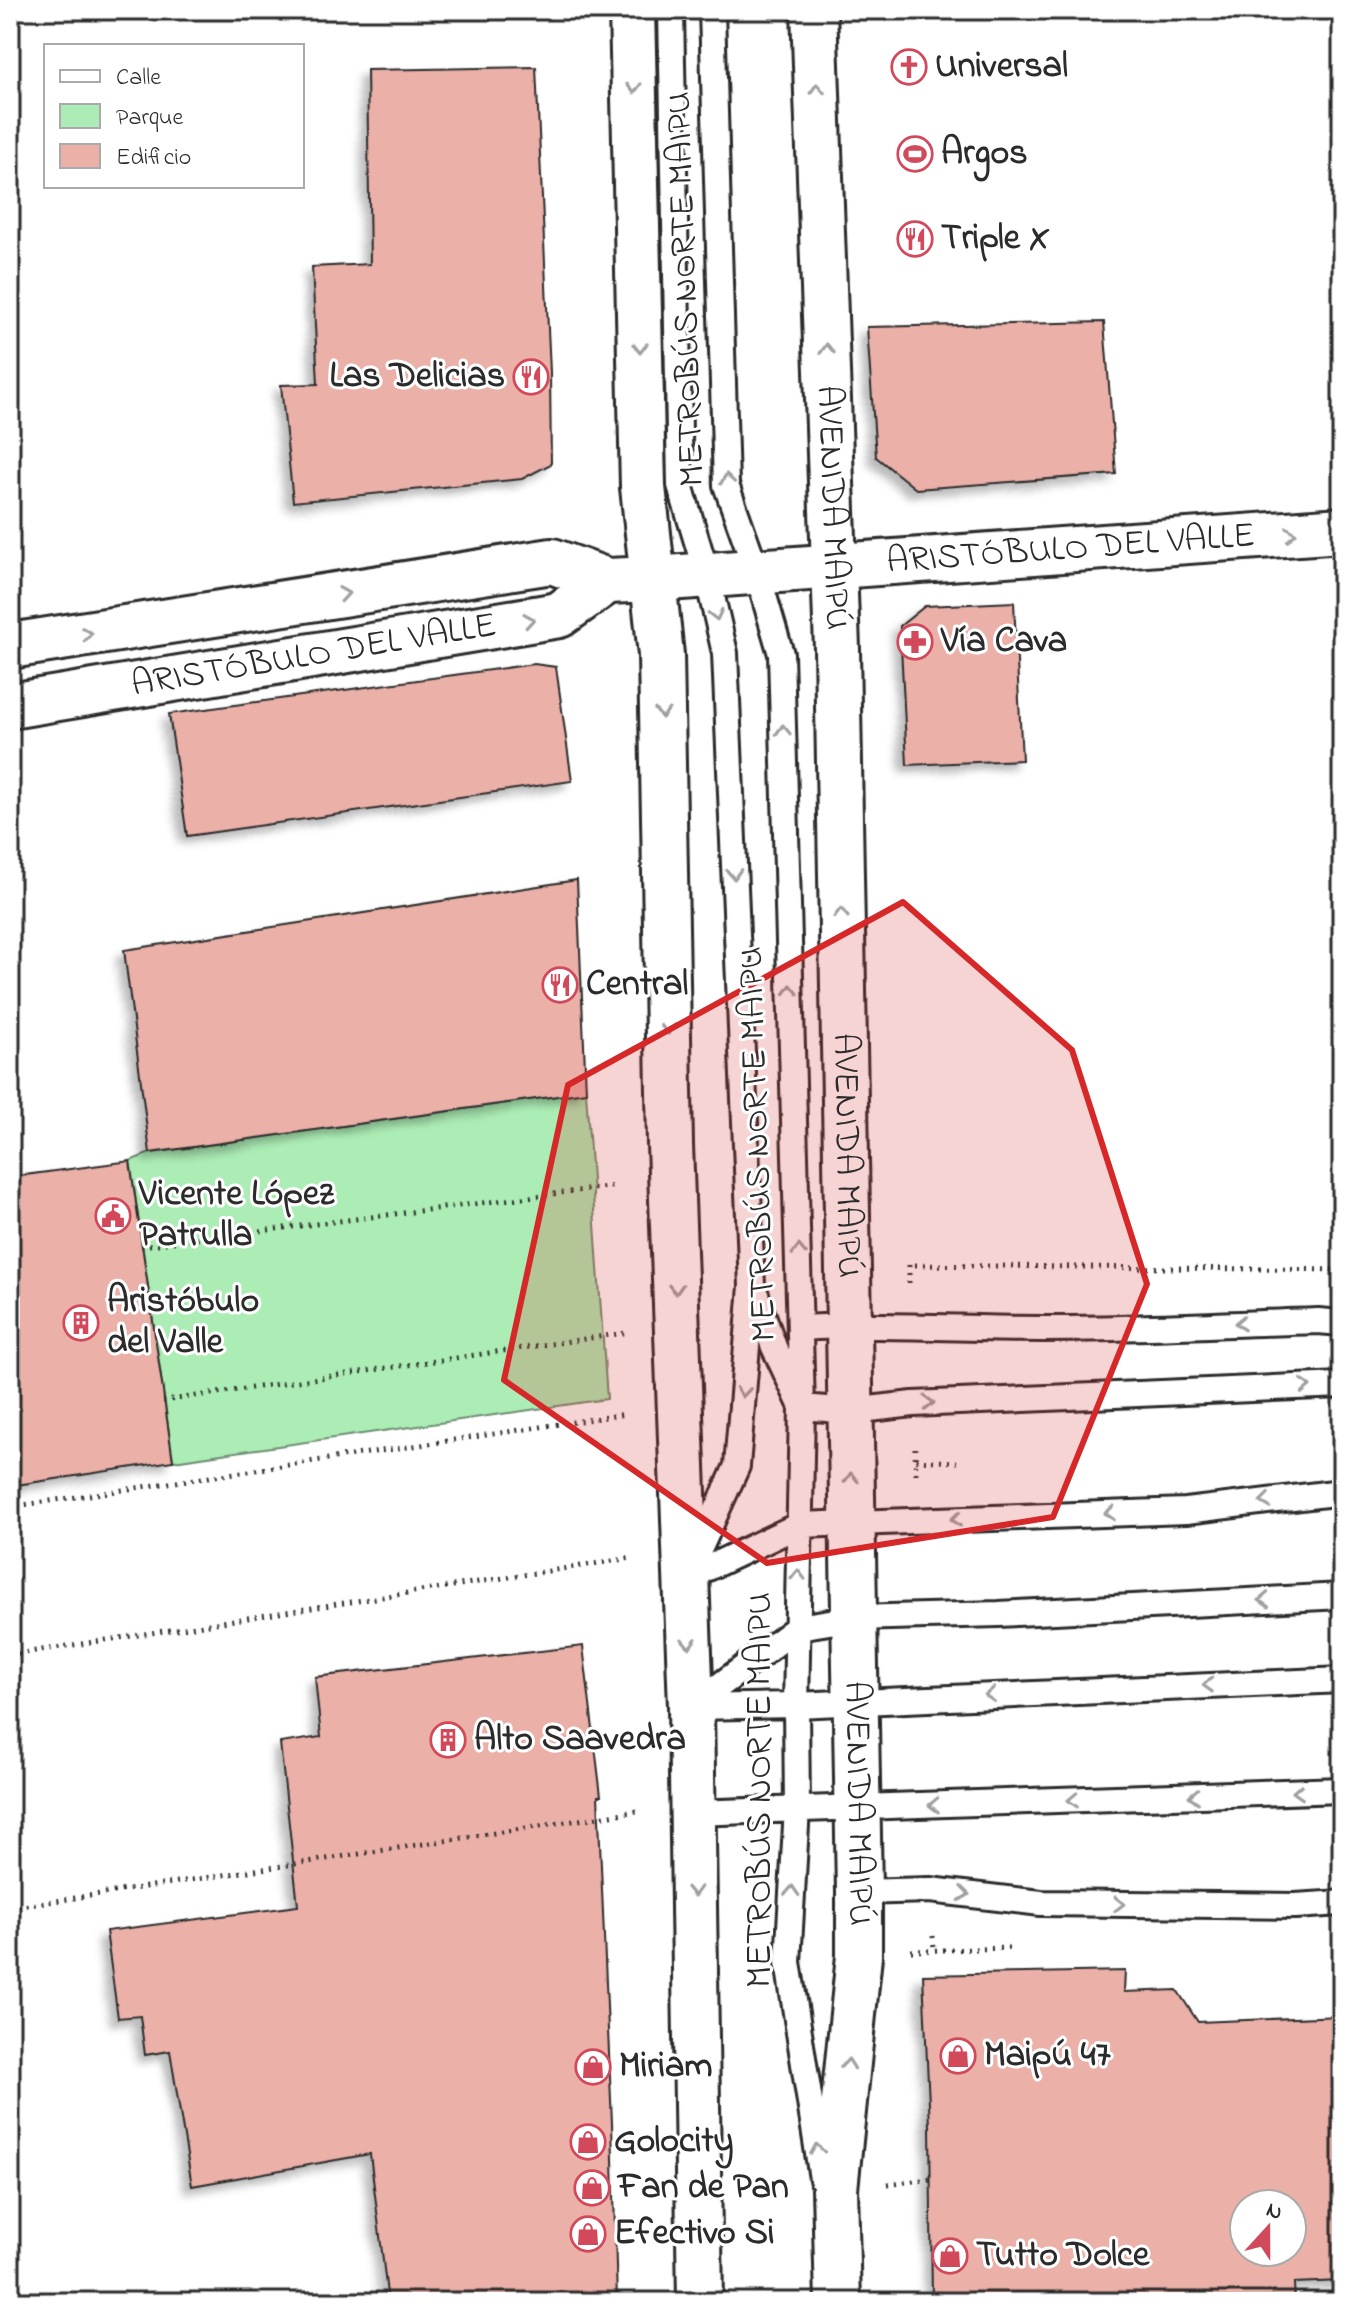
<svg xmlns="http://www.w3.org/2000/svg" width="1352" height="2312" font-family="'Indie Flower',sans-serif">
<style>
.green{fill:#acedb5;stroke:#6c8c70;stroke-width:2}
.building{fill:#ebb0a8;stroke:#2b2b2b;stroke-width:2;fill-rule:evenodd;filter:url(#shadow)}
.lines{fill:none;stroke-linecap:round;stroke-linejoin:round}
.service-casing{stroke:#2b2b2b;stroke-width:30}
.minor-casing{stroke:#2b2b2b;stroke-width:50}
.secondary-casing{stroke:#2b2b2b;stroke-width:50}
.path{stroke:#2b2b2b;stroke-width:5;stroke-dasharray:2 6;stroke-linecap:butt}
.service{stroke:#fff;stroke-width:24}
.minor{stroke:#fff;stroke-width:44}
.secondary{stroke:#fff;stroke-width:44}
.oneway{stroke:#a0a0a0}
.marked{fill:#d62828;fill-opacity:0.2;stroke:#d62828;stroke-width:6;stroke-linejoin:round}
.labels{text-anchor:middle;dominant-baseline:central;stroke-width:6;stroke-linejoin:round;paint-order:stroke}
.poi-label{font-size:36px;font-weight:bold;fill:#2b2b2b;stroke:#fff;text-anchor:start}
.street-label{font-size:36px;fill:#2b2b2b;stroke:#fff}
</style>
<defs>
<filter id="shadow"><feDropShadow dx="-7" dy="7" stdDeviation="4" flood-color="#0004"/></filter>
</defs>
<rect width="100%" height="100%" fill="#fff"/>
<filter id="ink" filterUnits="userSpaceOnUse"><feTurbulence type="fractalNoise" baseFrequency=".0125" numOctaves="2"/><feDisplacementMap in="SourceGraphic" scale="16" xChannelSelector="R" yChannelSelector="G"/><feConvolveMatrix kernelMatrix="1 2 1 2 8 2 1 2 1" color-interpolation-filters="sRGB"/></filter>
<g filter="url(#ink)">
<!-- green -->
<path class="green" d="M586,1092L607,1399L173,1461L130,1161L150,1153Z"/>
<!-- building -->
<path class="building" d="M536,67L550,372L551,464L522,479L293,502L281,385L318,384L312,267L370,264L367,70Z
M1104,322L1116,474L916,489L876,457L867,327Z
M1014,602L1022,760L907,765L900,626L925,606Z
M534,664L556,667L572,781L187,836L169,714Z
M577,880L586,1092L150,1153L124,950Z
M130,1161L173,1461L10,1486V1177Z
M583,1646L601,1796H598L612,2123L617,2302H388L370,2154L192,2186L170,2051L145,2055L140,2016L118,2018L106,1931L298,1906L280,1743L321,1737L315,1677Z
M1125,1971L1124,1992L1177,1990L1198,2022L1342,2016V2281L1294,2283L1295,2302H932L930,2126L923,1975ZM1244,2204H1292V2252H1244Z"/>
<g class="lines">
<defs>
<path id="service" d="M671,10L680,485L707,575L725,653L752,1286L737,1466L694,1561
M712,10L726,485L757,572L781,654L802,1407L796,1705L797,1808L788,1962L822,2179
M755,1292L774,1347L802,1407L852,1411L913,1404L1342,1385
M801,1328C882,1323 963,1329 1044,1329C1135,1329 1227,1324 1318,1321L1342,1323
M687,1578L799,1525L1186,1511L1342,1492
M691,1707L798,1627L854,1618L999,1614L1342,1596
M691,1707L796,1705L1342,1680
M692,1813L1342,1790
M859,1892L930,1890L1041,1903L1295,1906L1342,1903"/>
<g id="minor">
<path id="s1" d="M10,646L552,561L607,581L654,579L1342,530"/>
<path id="s2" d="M10,706L559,615L607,581"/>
</g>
<g id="secondary">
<path d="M632,10L643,487L661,655L670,1145L691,1707L700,2302"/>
<path id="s3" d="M814,10L837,649L859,1892V1956L835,2189L838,2302"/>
</g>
</defs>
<!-- service casing -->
<use href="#service" class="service-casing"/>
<!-- minor casing -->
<use href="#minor" class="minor-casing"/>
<!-- secondary casing -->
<use href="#secondary" class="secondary-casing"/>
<!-- path -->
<path class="path" d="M141,1246L616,1186
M909,1283V1265L1342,1270
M163,1401L625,1333
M915,1448L916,1478
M916,1460L957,1462
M10,1507L626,1414
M10,1655L632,1558
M10,1908L637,1811
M933,1936L934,1949
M911,1951L1009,1948
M888,2184L931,2179"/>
<!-- service -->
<use href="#service" class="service"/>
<!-- minor -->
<use href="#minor" class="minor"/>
<!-- secondary -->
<use href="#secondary" class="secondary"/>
</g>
<!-- one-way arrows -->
<defs><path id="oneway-chevron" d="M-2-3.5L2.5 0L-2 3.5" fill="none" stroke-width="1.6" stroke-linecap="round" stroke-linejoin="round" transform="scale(2)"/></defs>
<g class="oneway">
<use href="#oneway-chevron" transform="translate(634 88) rotate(89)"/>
<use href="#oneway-chevron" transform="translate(817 89) rotate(-92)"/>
<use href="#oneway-chevron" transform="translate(640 348) rotate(89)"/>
<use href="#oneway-chevron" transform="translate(827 349) rotate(-92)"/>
<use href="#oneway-chevron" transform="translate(727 479) rotate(-97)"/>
<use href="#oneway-chevron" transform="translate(1291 534) rotate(-4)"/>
<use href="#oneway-chevron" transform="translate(344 594) rotate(-9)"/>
<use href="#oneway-chevron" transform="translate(716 615) rotate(77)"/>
<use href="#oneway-chevron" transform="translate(529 620) rotate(-9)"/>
<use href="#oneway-chevron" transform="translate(87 634) rotate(-9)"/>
<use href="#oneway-chevron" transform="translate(662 713) rotate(89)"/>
<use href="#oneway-chevron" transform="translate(783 730) rotate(-92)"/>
<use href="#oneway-chevron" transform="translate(734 874) rotate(87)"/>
<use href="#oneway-chevron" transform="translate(841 913) rotate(-91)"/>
<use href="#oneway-chevron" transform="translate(791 990) rotate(-92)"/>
<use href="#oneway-chevron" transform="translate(668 1029) rotate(89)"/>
<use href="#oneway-chevron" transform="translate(799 1250) rotate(-92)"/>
<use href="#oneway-chevron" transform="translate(676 1289) rotate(88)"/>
<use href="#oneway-chevron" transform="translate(1240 1323) rotate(178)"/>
<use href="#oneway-chevron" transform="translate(1305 1386) rotate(-3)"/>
<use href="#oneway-chevron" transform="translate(743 1392) rotate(95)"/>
<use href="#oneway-chevron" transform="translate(929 1403) rotate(-2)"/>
<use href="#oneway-chevron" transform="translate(851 1478) rotate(-92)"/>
<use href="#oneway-chevron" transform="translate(1265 1501) rotate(173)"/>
<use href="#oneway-chevron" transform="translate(1110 1513) rotate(178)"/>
<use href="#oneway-chevron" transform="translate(956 1519) rotate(178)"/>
<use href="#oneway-chevron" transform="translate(798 1575) rotate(-89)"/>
<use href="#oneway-chevron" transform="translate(1264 1600) rotate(177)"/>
<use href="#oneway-chevron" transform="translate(689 1643) rotate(88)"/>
<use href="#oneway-chevron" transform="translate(1208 1685) rotate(178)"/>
<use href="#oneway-chevron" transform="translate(990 1695) rotate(177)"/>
<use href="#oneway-chevron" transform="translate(1298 1792) rotate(177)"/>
<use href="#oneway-chevron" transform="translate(1194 1796) rotate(178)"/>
<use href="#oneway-chevron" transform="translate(1073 1800) rotate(178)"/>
<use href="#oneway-chevron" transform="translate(934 1805) rotate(178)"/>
<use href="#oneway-chevron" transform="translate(694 1891) rotate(89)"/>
<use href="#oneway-chevron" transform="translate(792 1891) rotate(-87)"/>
<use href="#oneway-chevron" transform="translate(964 1894) rotate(7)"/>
<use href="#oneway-chevron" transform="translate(1119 1904) rotate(1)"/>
<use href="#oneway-chevron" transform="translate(848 2064) rotate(-84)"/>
<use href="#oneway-chevron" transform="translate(817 2149) rotate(-99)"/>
</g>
</g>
<!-- marked area -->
<path class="marked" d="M903,902L1072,1050L1147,1284L1053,1517L767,1563L504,1380L568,1085Z"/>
<!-- icons -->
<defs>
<symbol id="church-ring" viewBox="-11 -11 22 22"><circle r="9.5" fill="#fff" stroke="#d1495b" stroke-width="1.5"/><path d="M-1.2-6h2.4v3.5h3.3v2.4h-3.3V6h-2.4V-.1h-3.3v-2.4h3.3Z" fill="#d1495b"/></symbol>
<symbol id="stadium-ring" viewBox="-11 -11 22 22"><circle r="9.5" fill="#fff" stroke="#d1495b" stroke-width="1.5"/><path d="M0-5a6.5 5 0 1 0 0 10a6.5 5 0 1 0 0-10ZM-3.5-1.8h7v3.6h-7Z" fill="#d1495b"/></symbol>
<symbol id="restaurant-ring" viewBox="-11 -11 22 22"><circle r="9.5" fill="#fff" stroke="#d1495b" stroke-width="1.5"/><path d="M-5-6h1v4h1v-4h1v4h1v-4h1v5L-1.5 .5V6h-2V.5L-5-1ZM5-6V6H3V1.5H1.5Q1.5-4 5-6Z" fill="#d1495b"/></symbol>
<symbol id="pharmacy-ring" viewBox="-11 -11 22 22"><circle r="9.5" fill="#fff" stroke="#d1495b" stroke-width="1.5"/><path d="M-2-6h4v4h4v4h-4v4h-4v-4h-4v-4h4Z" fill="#d1495b"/></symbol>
<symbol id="civic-ring" viewBox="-11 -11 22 22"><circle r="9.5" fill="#fff" stroke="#d1495b" stroke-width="1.5"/><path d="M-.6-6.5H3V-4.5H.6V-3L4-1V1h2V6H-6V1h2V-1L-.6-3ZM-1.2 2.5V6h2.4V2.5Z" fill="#d1495b"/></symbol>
<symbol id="building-ring" viewBox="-11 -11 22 22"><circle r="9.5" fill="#fff" stroke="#d1495b" stroke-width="1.5"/><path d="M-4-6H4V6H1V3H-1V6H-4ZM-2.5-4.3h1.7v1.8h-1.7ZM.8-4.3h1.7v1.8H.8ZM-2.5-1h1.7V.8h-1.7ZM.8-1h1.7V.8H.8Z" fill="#d1495b"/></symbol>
<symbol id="shop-ring" viewBox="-11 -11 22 22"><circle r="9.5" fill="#fff" stroke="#d1495b" stroke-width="1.5"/><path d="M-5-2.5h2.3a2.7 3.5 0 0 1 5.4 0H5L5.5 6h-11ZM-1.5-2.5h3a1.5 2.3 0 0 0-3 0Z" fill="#d1495b"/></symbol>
</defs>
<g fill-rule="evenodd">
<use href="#church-ring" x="889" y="47" width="40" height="40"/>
<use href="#stadium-ring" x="895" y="134" width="40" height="40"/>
<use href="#restaurant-ring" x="895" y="219" width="40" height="40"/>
<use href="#restaurant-ring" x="511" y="357" width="40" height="40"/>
<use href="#pharmacy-ring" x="895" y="622" width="40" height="40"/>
<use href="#restaurant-ring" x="540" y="965" width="40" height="40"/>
<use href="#civic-ring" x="93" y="1196" width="40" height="40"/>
<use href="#building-ring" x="61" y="1303" width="40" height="40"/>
<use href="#building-ring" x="428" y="1720" width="40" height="40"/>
<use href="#shop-ring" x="938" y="2036" width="40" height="40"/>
<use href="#shop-ring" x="573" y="2047" width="40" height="40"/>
<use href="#shop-ring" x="568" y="2122" width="40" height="40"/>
<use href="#shop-ring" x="572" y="2168" width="40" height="40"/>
<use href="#shop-ring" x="568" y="2214" width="40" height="40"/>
<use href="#shop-ring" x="930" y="2236" width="40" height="40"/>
</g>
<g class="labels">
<!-- poi labels -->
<g class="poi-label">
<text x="935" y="67">Universal</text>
<text x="941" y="154">Argos</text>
<text x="941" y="239">Triple X</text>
<text x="505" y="377" text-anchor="end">Las Delicias</text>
<text x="941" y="642">Vía Cava</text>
<text x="586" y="985">Central</text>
<text x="139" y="1195">Vicente López<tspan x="139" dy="41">Patrulla</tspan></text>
<text x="107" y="1302">Aristóbulo<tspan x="107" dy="41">del Valle</tspan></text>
<text x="474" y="1740">Alto Saavedra</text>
<text x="984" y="2056">Maipú 47</text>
<text x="619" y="2067">Miriam</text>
<text x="614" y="2142">Golocity</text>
<text x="618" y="2188">Fan de Pan</text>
<text x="614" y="2234">Efectivo Si</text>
<text x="976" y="2256">Tutto Dolce</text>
</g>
<!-- street labels -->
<g class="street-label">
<text transform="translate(687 289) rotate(-92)">METROBÚS NORTE MAIPU</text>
<text stroke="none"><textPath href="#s3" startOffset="498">AVENIDA MAIPÚ</textPath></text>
<text stroke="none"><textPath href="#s1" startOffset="1072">ARISTÓBULO DEL VALLE</textPath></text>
<text stroke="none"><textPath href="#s2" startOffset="308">ARISTÓBULO DEL VALLE</textPath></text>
<text transform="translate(759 1144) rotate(-92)">METROBÚS NORTE MAIPU</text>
<text stroke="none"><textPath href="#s3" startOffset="1146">AVENIDA MAIPÚ</textPath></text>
<text transform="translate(761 1790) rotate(-90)">METROBÚS NORTE MAIPU</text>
<text stroke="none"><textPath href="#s3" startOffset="1794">AVENIDA MAIPÚ</textPath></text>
</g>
</g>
<!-- margin -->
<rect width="1352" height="2312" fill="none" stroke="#fff" stroke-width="40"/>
<rect x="20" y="20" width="1312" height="2272" fill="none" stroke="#2b2b2b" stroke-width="3" filter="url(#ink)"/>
<!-- legend -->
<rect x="44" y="44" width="260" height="144" fill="#ffffff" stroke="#aaaaaa" stroke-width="2"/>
<rect x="60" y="70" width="40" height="12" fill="#ffffff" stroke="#aaaaaa" stroke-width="2"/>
<text x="116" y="84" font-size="24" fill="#2b2b2b">Calle</text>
<rect x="60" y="104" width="40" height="24" fill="#acedb5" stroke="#aaaaaa" stroke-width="2"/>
<text x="116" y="124" font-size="24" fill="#2b2b2b">Parque</text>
<rect x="60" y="144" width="40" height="24" fill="#ebb0a8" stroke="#aaaaaa" stroke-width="2"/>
<text x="116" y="164" font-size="24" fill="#2b2b2b">Edificio</text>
<!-- north arrow -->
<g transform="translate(1268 2228) rotate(21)"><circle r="38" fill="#ffffff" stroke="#aaaaaa" stroke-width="2"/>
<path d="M0-6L14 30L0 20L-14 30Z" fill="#d1495b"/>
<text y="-12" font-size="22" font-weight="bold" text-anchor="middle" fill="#2b2b2b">N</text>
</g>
</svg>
